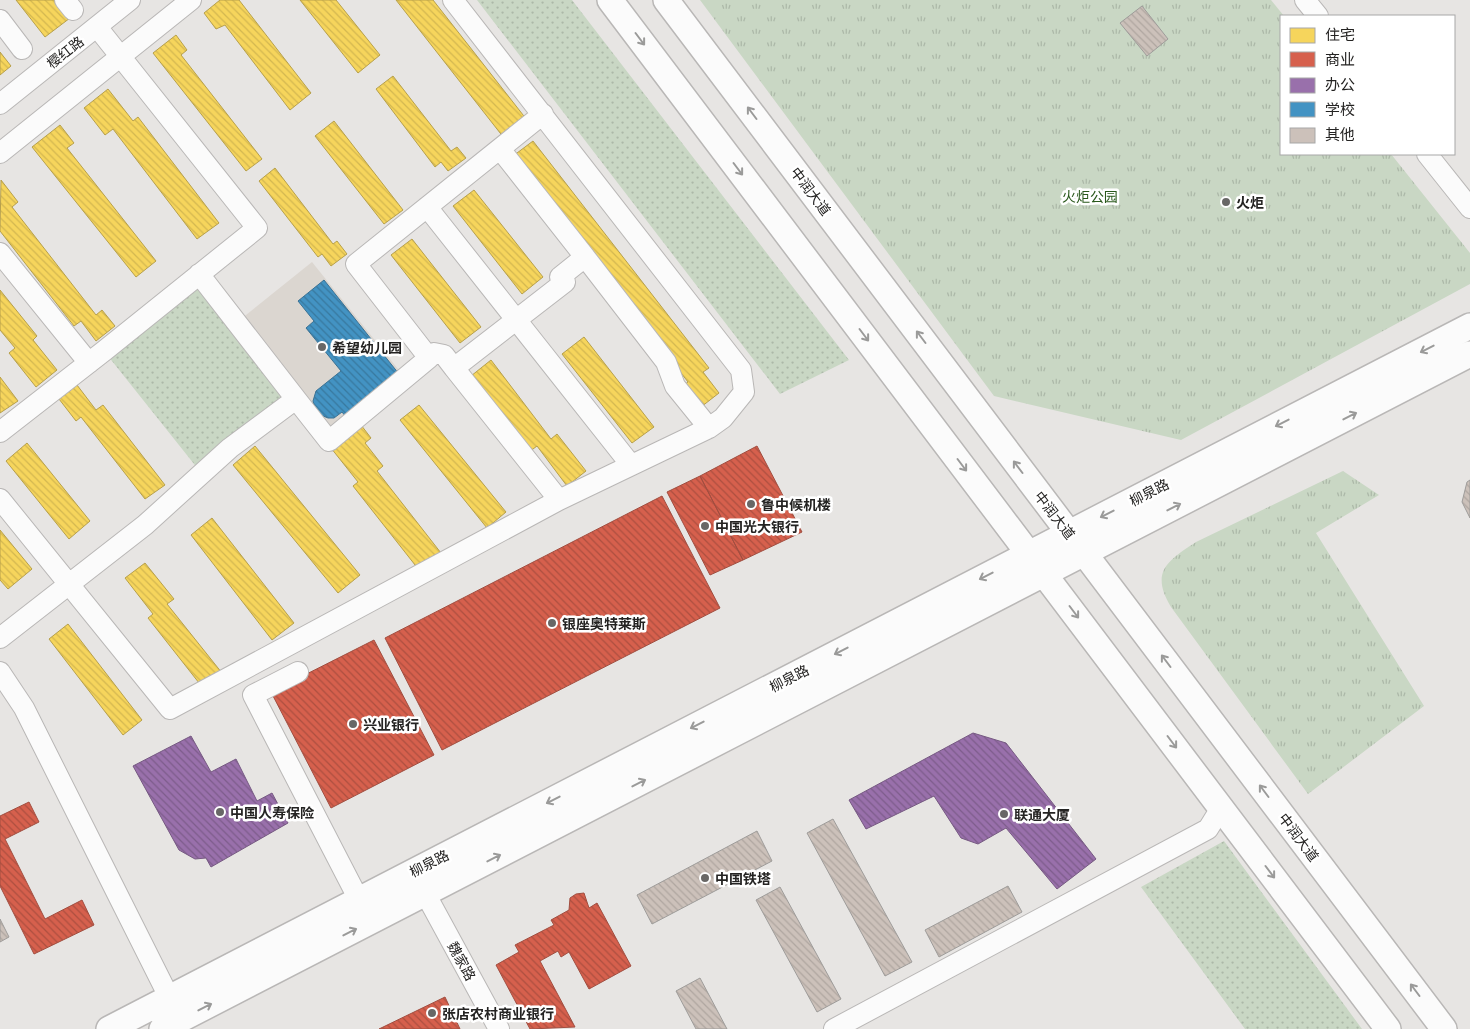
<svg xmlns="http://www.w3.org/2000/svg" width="1470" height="1029" font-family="Commissioner,'Noto Sans SC',sans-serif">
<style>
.built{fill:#dbd6d0}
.grass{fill:url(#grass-dots)}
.park{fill:url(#park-tufts)}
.homes{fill:url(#homes-back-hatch);stroke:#b7a04b}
.shops{fill:url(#shops-back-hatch);stroke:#a14e40}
.offices{fill:url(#offices-back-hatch);stroke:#765982}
.schools{fill:url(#schools-back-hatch);stroke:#3a7193}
.building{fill:url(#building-back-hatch);stroke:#9e9c9a}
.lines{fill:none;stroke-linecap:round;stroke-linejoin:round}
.minor-casing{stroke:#b9b7b6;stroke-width:22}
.major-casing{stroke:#b9b7b6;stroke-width:28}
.minor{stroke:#fbfbfb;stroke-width:20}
.major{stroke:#fbfbfb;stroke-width:25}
.oneway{stroke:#9a9a99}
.poi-dot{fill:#686766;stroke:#fff;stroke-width:2}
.labels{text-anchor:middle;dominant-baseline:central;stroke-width:5;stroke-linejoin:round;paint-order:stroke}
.street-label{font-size:14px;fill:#242322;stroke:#fff}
.park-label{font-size:14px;fill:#29581b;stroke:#fff}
.poi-label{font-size:14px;font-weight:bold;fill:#242322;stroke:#fff;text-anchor:start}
</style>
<defs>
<pattern id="grass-dots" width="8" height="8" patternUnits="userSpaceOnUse" patternTransform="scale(1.25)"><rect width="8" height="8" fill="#c9d7c4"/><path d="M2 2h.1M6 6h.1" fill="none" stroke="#acb8a8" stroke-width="1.8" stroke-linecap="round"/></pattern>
<pattern id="park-tufts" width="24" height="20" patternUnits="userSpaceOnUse" patternTransform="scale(1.25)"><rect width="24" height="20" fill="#c9d7c4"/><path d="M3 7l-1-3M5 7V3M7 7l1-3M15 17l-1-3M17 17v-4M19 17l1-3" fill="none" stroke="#acb8a8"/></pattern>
<pattern id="homes-back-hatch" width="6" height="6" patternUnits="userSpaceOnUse" patternTransform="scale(1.25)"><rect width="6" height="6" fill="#f6d55c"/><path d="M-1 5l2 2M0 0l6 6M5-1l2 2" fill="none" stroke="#d3b750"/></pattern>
<pattern id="shops-back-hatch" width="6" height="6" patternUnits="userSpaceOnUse" patternTransform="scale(1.25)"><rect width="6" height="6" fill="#d6604d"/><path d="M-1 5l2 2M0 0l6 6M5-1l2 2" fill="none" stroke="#ad4f40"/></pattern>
<pattern id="offices-back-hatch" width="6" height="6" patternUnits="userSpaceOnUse" patternTransform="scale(1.25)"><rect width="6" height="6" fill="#9970ab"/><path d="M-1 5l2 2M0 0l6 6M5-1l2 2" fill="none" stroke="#7d5c8b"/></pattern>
<pattern id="schools-back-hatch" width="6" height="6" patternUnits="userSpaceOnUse" patternTransform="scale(1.25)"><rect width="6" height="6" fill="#4393c3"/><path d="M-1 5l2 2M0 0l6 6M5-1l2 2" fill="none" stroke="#38789e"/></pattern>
<pattern id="building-back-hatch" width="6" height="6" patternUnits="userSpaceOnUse" patternTransform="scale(1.25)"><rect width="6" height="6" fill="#ccc1ba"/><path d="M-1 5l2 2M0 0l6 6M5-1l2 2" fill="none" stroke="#afa6a0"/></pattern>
</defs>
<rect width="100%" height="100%" fill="#e7e5e3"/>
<!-- built -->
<path class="built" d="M312,262L402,374L330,431L241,319Z"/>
<!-- grass -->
<path class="grass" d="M477,0H572L849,360L780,394Z
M199,274L296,399L202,474L104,351Z
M1224,841L1362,1029H1245L1141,887Z"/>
<!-- park -->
<path class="park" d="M700,0H1271L1284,16H1281V154H1391L1470,253V284L1181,440L994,396Z
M1343,471L1379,495L1316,533L1424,706L1308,794L1171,607C1150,572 1167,561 1196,542Z"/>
<!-- homes -->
<path class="homes" d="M16,0H56L70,18L45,37Z
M220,0H239L311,93L290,110L225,25L216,29L204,13Z
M300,0H336L380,55L358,73Z
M396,0H433L527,120L504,138Z
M176,35L187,50L181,55L262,159L246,171L153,53Z
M0,52L11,66L0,75Z
M393,76L451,151L457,147L466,158L448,171L441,162L435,167L376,89Z
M108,89L133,121L138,117L219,223L197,239L113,129L105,135L84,108Z
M334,121L403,210L384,224L315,136Z
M60,125L74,143L67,148L156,261L136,277L32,147Z
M533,141L709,368L703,372L719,393L701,407L684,385L688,382L513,156Z
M275,168L333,244L337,241L347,254L331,266L322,254L318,257L259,181Z
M1,180L18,202L12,207L96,315L102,310L115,326L96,341L81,321L74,326L0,231Z
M474,190L543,277L522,294L453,206Z
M412,239L481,327L460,343L391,255Z
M0,290L37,336L33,340L57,370L36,387L9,353L15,348L0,330Z
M584,337L654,427L632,443L562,354Z
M491,360L551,439L557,434L586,471L567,486L537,446L529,452L471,376Z
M0,377L18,401L0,413Z
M77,385L96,410L103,405L165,485L145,499L81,417L76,421L59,399Z
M419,405L506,512L487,528L400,420Z
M361,425L371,438L365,443L383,466L377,471L441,553L419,570L353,486L358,482L331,448Z
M27,443L90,521L69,539L6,461Z
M255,446L360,575L338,593L233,465Z
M212,518L294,623L272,640L191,535Z
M0,530L32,569L8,589L0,580Z
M145,563L174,599L167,604L222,673L203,688L148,618L153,614L125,578Z
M68,624L142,720L123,735L49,639Z"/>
<!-- shops -->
<path class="shops" d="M757,446L802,532L743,560L700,476Z
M700,476L743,560L710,575L667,492Z
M662,496L720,608L442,750L385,638Z
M374,640L434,755L331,808L271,692Z
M29,802L39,822L5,839L45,919L82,900L94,925L34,954L0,886V816Z
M584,893L589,908L597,903L631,966L589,989L569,952L561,957L558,951L540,961L575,1027L530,1029L496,965L519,952L515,945L554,925L551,920L569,910L570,898L576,894Z
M445,997L460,1029H379Z"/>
<!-- offices -->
<path class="offices" d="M973,733L1006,743L1096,859L1057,889L1006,828L978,844L961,838L934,796L866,829L849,800Z
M191,736L211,772L236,759L257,801L272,793L288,823L211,867L206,858L195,859L179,850L133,766Z"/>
<!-- schools -->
<path class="schools" d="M324,280L399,374L346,417L342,412L334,418H328L316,413L313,401L316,391L341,371L306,328L314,321L298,301Z"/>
<!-- building -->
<path class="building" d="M1142,6L1168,39L1147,56L1120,23Z
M1470,480V518L1462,502L1467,482Z
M833,819L912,962L885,976L807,833Z
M757,831L772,861L652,924L637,895Z
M1008,886L1022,912L939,957L925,930Z
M780,887L841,999L817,1012L756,900Z
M0,919L9,937L0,942Z
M700,978L727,1029H696L676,991Z"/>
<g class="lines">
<defs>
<path id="minor" d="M65,0L73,10
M1305,0L1318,16
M0,20L22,49
M0,104L130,0
M0,153L191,0
M1427,154L1470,208
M427,207L631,465
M0,253L89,363
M585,257L666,362L675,386L709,428
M429,358L434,353L444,355L454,368L565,282L560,277L585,257L500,149
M454,368L559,500
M296,399L329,441L429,358L356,264L543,114
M0,432L104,351L257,228L97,27
M0,499L170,709L559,500L709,428L723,418L744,392L741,370L453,0
M0,638L145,525L230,448L296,399L199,274
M0,672L24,708L176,1011
M298,672L253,695L359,900
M425,893L499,1029
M834,1029L1208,829L1221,808"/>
<path id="major" d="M610,0L1388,1029
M666,0L1444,1029
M109,1029L1470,326
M162,1029L1470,354"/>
</defs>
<!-- minor casing -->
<use href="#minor" class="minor-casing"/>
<!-- major casing -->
<use href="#major" class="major-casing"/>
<!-- minor -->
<use href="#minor" class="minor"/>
<!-- major -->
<use href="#major" class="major"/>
</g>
<!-- one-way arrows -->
<defs><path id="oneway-shaft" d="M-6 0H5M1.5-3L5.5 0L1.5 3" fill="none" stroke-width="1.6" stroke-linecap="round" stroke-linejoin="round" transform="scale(1.25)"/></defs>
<g class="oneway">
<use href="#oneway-shaft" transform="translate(640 39) rotate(53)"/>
<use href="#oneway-shaft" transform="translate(752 113) rotate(-127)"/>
<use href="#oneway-shaft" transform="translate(738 169) rotate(53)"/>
<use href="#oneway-shaft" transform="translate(864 335) rotate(53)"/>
<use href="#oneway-shaft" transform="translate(921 337) rotate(-127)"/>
<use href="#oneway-shaft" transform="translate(1427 349) rotate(153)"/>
<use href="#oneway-shaft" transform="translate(1350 416) rotate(-27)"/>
<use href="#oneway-shaft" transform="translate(1282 423) rotate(153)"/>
<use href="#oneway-shaft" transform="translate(962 465) rotate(53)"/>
<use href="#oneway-shaft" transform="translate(1018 467) rotate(-127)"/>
<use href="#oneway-shaft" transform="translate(1174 507) rotate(-27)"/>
<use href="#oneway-shaft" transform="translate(1107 514) rotate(153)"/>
<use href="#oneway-shaft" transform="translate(986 576) rotate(153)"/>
<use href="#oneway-shaft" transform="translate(1074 612) rotate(53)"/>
<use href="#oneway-shaft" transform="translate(841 651) rotate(153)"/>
<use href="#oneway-shaft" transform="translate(1166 661) rotate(-127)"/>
<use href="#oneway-shaft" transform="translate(697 725) rotate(153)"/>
<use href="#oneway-shaft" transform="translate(1172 742) rotate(53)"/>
<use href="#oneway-shaft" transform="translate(639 783) rotate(-27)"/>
<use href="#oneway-shaft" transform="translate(1264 791) rotate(-127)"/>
<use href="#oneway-shaft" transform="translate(553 800) rotate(153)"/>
<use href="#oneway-shaft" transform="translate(494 858) rotate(-27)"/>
<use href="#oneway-shaft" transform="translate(1270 872) rotate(53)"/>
<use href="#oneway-shaft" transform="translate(350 932) rotate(-27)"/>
<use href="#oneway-shaft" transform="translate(1415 990) rotate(-127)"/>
<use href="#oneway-shaft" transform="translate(205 1007) rotate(-27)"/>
</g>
<!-- markers -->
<g class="poi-dot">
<circle cx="1226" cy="202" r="5"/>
<circle cx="322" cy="347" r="5"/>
<circle cx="751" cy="504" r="5"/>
<circle cx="705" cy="526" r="5"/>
<circle cx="552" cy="623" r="5"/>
<circle cx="353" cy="724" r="5"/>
<circle cx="220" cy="812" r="5"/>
<circle cx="1004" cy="814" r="5"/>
<circle cx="705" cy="878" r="5"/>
<circle cx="432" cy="1013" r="5"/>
</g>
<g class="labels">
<!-- street labels -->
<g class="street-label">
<text transform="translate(65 52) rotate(-38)">樱红路</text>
<text transform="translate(811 191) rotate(53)">中润大道</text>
<text transform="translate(1149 492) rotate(-27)">柳泉路</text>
<text transform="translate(1055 515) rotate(52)">中润大道</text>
<text transform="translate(789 678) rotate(-27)">柳泉路</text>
<text transform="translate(1299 837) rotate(53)">中润大道</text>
<text transform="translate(429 863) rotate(-27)">柳泉路</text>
<text transform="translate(462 961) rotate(61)">魏家路</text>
</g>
<!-- park labels -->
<g class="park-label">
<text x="1090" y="196">火炬公园</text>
</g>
<!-- poi labels -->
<g class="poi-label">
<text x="1236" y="202">火炬</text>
<text x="332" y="347">希望幼儿园</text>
<text x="761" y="504">鲁中候机楼</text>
<text x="715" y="526">中国光大银行</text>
<text x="562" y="623">银座奥特莱斯</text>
<text x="363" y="724">兴业银行</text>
<text x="230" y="812">中国人寿保险</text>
<text x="1014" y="814">联通大厦</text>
<text x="715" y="878">中国铁塔</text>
<text x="442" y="1013">张店农村商业银行</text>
</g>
</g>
<!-- legend -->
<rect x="1280" y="15" width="175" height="140" fill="#ffffff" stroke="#a7a7a7"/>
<rect x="1290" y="28" width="25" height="15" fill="#f6d55c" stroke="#a7a7a7"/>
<text x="1325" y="40" font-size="15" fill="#242322">住宅</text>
<rect x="1290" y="52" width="25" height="15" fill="#d6604d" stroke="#a7a7a7"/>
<text x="1325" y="65" font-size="15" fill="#242322">商业</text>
<rect x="1290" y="78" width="25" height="15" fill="#9970ab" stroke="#a7a7a7"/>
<text x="1325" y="90" font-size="15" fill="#242322">办公</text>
<rect x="1290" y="102" width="25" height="15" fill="#4393c3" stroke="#a7a7a7"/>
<text x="1325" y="115" font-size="15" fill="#242322">学校</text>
<rect x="1290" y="128" width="25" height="15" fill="#ccc1ba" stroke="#a7a7a7"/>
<text x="1325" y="140" font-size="15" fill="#242322">其他</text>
</svg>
